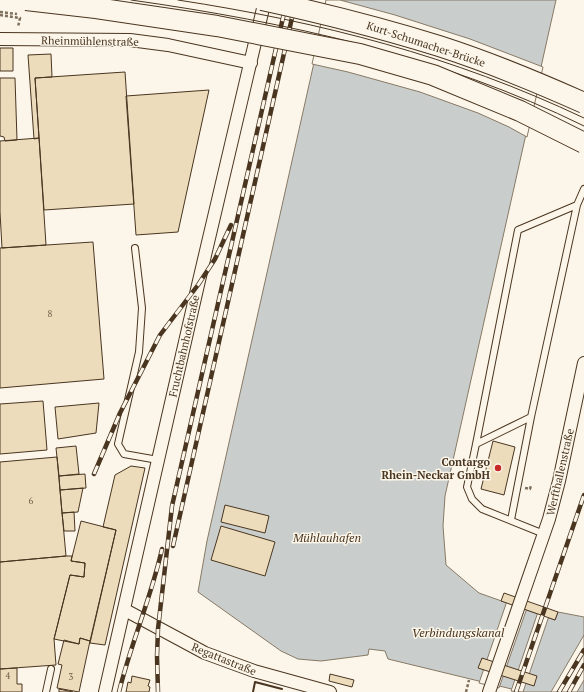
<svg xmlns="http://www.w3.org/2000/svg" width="584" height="692" font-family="'PT Serif',serif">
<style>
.water{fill:#c9cecd;stroke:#887966}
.pier{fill:#fbf6e9;stroke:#887966}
.building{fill:#ecdcbc;stroke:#4a3520}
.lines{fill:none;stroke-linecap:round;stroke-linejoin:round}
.service-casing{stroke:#4a3520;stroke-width:8}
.minor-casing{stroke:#4a3520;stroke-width:14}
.path{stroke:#7f6f5c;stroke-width:2.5;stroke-dasharray:3 2;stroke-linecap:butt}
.service{stroke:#fbf6e9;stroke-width:6}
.minor{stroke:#fbf6e9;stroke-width:12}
.tram{stroke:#4a3520;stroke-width:1}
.rail-casing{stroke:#4a3520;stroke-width:4.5}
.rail{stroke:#fbf6e9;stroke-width:3;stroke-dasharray:9;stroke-linecap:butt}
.trunk-bridge-casing{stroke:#4a3520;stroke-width:22;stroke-linecap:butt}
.path-bridge{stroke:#7f6f5c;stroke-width:2.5;stroke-dasharray:3 2;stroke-linecap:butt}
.trunk-bridge{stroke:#fbf6e9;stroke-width:20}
.wall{stroke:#4a3520;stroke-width:2}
.poi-dot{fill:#c62828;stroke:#fbf6e9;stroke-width:1.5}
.labels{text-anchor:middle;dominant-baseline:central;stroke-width:3;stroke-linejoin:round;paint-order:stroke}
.number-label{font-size:9px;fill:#725f47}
.street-label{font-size:11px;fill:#4a3520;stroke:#fbf6e9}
.poi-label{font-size:11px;font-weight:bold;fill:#4a3520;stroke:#fbf6e9;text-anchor:end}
.water-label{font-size:12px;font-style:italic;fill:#4a3520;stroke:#fbf6e9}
</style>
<rect width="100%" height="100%" fill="#fbf6e9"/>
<!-- water -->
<path class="water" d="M328,0H556L445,496L443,526L446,565L479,593L555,620L558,612L584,617V692H524L388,659L385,651L369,649L368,655L321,661L298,659L281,651L198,592L207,541Z"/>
<!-- pier -->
<path class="pier" d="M326,0H340L395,15L470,39L543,67L527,137L509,127L478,113L420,92L348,72L312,64Z
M507,601L527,608L499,688L479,683Z
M538,612L549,616L523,692L511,691Z
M584,635V680L577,692H551Z"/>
<!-- building -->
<path class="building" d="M0,48H13V71H0Z
M51,54L52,77L35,78L39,138L34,139L28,55Z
M125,72L134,204L44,210L35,78Z
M0,78H15L17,140L5,141L4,137L0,136Z
M209,90L178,232L136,235L126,96Z
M39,138L46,245L2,248L0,212V141Z
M93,242L104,379L0,388V248Z
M43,401L47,450L0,454V404Z
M99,403L96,433L58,439L55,407Z
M493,441L515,447L504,495L481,489Z
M76,446L79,474L59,476L56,448Z
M57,457L66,556L0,562V462Z
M131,466L145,468L105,645L90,643L116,530L103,527L115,475Z
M85,474L86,488L60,490L59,476Z
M83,488L78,512L62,513L60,490Z
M225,505L269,516L265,533L221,522Z
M74,512L75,531H64L62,513Z
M81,521L116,530L90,641L80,638L79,644L54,639L70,575L84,577L85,563L71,561Z
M221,526L275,542L265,576L211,560Z
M66,556H72L71,561L85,563L84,577L70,575L54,639L56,665L0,669V562Z
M504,593L558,612L555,620L501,601Z
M80,638L90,641L79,692L57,688L62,665L58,664L64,640L79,644Z
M482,658L537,676L534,686L478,668Z
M17,668V684H22V692H0V669Z
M330,674L354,680L352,687L329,681Z
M132,676L150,680L148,686L150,687L149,692H126L128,682L131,683Z
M59,689L73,692H59Z"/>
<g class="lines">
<defs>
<path id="service" d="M135,248L142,308L139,352L118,444L124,454L158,460
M476,444L531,417L577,205
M511,520L531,417
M544,534L482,509L472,499L467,487L476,444L518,230L577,205L584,189
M46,692L51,669"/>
<path id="minor" d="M0,39L130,40L168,45L251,63
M125,610L205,653L254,671L330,692
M105,692L198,285L265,0
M489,692L549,519L559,481L584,363"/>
</defs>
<!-- service casing -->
<use href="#service" class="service-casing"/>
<!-- minor casing -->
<use href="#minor" class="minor-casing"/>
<!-- path -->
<path class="path" d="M0,15L20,18L18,27
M525,488L530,489L531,485
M466,692L469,680"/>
<!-- service -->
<use href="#service" class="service"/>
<!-- minor -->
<use href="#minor" class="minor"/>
<!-- tram -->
<path class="tram" d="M131,0C287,22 442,56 584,126
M178,0C321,22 453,56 584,118"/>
<defs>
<path id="rail" d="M94,474L120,413L160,335L198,285L215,259L231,225
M173,546L296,0
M119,692C131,643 151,598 162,549
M158,692L157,656L158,629L172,506L287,0
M516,692L584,495
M559,692L584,650
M569,692L584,665"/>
</defs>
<!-- rail casing -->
<use href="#rail" class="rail-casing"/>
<!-- rail -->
<use href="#rail" class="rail"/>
<defs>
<path id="trunk-bridge" d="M26,0L96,8L217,26L360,54L433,75L520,111L584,143
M262,0C322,13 381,28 439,46C489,62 537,82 584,103"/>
</defs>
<!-- trunk-bridge casing -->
<use href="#trunk-bridge" class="trunk-bridge-casing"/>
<!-- path-bridge -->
<path class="path-bridge" d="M0,12L17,14"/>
<!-- trunk-bridge -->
<use href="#trunk-bridge" class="trunk-bridge"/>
<!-- wall -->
<path class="wall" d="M253,692L255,682L282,689"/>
</g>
<!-- markers -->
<circle class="poi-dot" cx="498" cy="468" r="4"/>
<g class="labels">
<!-- number labels -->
<g class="number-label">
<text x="50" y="314">8</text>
<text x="31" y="501">6</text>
<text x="8" y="676">4</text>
<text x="71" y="677">3</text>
</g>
<!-- street labels -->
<g class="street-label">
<text transform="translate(90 41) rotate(1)">Rheinmühlenstraße</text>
<text transform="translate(426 44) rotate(18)">Kurt-Schumacher-Brücke</text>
<text transform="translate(184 346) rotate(-77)">Fruchtbahnhofstraße</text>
<text transform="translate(560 472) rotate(-77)">Werfthallenstraße</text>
<text transform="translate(224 659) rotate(22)">Regattastraße</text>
</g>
<!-- poi labels -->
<g class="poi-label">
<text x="490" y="462">Contargo<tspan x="490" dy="13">Rhein-Neckar GmbH</tspan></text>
</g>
<!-- water labels -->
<g class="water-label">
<text x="327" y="537">Mühlauhafen</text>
<text x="458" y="632">Verbindungskanal</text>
</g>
</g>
</svg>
